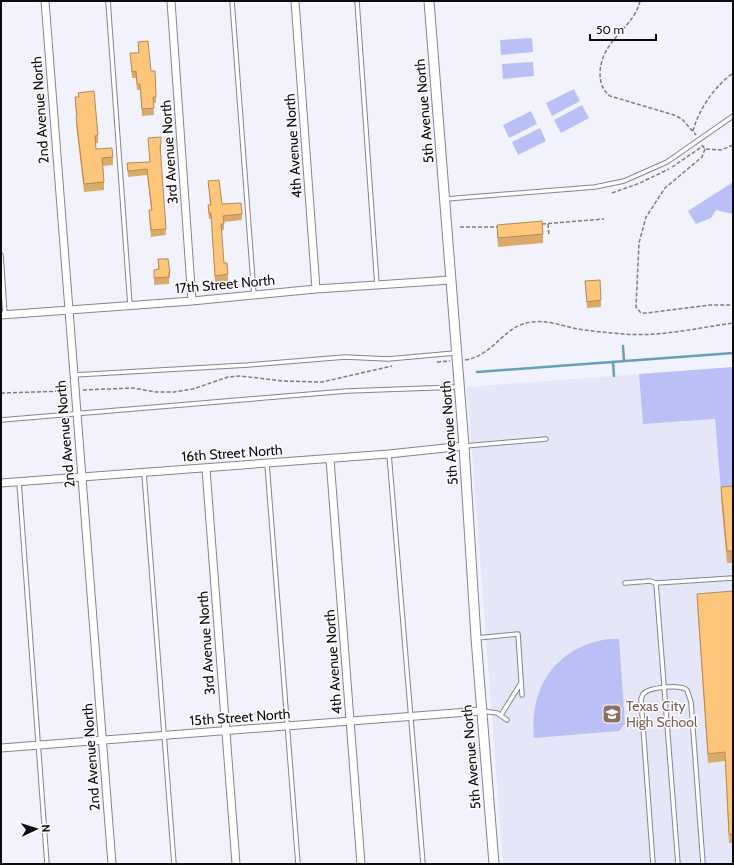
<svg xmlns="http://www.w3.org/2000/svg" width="734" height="865" font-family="Cabin,sans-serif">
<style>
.built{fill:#e5e7f8}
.green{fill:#babff6}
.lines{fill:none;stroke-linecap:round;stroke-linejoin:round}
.stream{stroke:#679eb6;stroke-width:2.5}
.service-casing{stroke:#84858e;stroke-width:5.5}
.minor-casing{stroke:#84858e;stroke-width:9}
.tertiary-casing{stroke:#84858e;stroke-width:11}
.path{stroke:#7c7c82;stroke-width:1.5;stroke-dasharray:4 2;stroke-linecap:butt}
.service{stroke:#fff;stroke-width:3.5}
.minor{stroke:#fff;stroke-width:7}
.tertiary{stroke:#fff;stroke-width:9}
.wall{fill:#daaa6a}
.building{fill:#fdc67b;stroke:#b18b56}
.labels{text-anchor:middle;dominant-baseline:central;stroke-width:3;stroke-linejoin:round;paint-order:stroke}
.street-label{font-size:14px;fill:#0c0c0f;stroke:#fff}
.education-label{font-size:14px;fill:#785e54;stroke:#fff;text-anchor:start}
</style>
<rect width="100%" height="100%" fill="#f1f2fc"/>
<!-- built -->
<path class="built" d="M639,374L643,424L715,419L727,563H733V864H503L467,387Z"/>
<!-- green -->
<path class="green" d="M532,38L533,52L501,55L500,40Z
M533,62L534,76L503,79L502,64Z
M574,89L580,101L552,116L546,103Z
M582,105L589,118L561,133L554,120Z
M531,111L537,124L509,138L503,125Z
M540,128L546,141L518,155L512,142Z
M733,182V214L716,210L711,218L696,224L688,211Z
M733,367V563H727L715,419L643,424L639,374Z
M608,639H619L625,724L619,731L534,738C529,687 556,647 608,639Z"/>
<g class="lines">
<!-- stream -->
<path class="stream" d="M623,346L624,361
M613,362L614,376
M477,372L733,353"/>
<defs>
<path id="service" d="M108,1L130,305
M232,1L254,295
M357,1L377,285
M446,199L595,187L624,181L667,162L733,116
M1,255L5,315
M74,375L248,365L345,357L388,359L455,353
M1,420L347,391L458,387
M465,446L546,439
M389,454L423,864
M267,464L298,864
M144,473L174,864
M19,482L47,864
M625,583L650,581L656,583
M477,638L518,634L522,695
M482,711L497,713L507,720
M501,715L521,683
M653,864L641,699L643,694C649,687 680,684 687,690L691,702L703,864
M678,864L656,583L733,578"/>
<path id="minor" d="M45,1L112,864
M171,1L192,301
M295,1L316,289
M1,315L192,301L316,289L451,280
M330,459L361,864
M206,469L236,864
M1,483L389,454L464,446
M1,748L481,711"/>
<path id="tertiary" d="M429,1L464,446L476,638L494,864"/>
</defs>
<!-- service casing -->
<use href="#service" class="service-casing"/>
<!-- minor casing -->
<use href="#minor" class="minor-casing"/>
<!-- tertiary casing -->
<use href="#tertiary" class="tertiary-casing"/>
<!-- path -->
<path class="path" d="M640,1C634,28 602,39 600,72C600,83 602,89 610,96L674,115L682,119L696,135
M693,131C699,109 714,87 733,73
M702,145L705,149L721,150L733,145
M705,149L702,157L665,188L646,217L639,243L636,307L641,313H647L710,305H733
M672,167L703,146
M612,193L640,183L669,169
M542,224L604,219
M548,224L549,236
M460,227H498
M465,360C496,355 503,324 533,322C548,320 563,326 578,329C593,331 608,333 624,334C660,337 697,328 733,323
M437,362L450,361
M83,390L133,388L156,392H174L193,389L228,377L241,376L282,381L322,382L392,366
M1,393L67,391"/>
<!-- service -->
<use href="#service" class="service"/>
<!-- minor -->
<use href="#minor" class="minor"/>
<!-- tertiary -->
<use href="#tertiary" class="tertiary"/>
</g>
<!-- wall -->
<path class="wall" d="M138,42L151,71L156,97V103H153L154,115L142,116L140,90H137L136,78H132L130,53H138Z
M78,93L98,135V143H96V149L113,157V165L103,166L104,182V190L84,192L76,124V116L75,97H78Z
M148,138L161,144V150L160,151L166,235L151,237L149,216V210H151L147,175L128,177L127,163L150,162Z
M208,181L222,204L242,214V220L224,222V230H221L224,263L228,274V281L215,282L211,219H209L208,211V205H210Z
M497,225L543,234V243L498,247L497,234Z
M158,259L170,272V278H169V284L154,285V270L158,269Z
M585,281L601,300V307L587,308Z
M733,486V563H727L721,499V487Z
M733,591V843H729L725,761L708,763L697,603V594Z"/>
<!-- building -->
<path class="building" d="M148,41L151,71H155L156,97H153L154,108L142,109L140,84H137L136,71L132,72L130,53H139L138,42Z
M94,91L98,135L95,136L96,149L112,148L113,157L102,158L104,182L84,184L76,117L77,116L75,97H79L78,93Z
M161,137V144L160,145L166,229L151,230L149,210H152L147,169L128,171L127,163L150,162L148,138Z
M219,180L222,204L241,203L242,214L223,216L224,224H221L224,263H227L228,274L215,276L211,213H209L208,205H211L208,181Z
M542,221L543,234L498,238L497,225Z
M158,259H168L170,272H169V277L154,278V270L159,269Z
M600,280L601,300L587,302L585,281Z
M733,486V551H727L721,487Z
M733,591V834H729L725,752L708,754L697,594Z"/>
<!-- icons -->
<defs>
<symbol id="school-square" viewBox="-11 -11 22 22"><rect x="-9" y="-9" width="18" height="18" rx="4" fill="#8d6e63" stroke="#fff"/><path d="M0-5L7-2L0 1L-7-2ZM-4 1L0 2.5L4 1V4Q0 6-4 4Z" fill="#fff"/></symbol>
</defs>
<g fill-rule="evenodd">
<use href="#school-square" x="601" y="703" width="22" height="22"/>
</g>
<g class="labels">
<!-- street labels -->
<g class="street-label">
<text transform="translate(40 110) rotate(-94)">2nd Avenue North</text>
<text transform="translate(424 111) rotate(-95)">5th Avenue North</text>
<text transform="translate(293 146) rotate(-94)">4th Avenue North</text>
<text transform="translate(169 152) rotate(-94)">3rd Avenue North</text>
<text transform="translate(225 284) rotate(-5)">17th Street North</text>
<text transform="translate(449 433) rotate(-94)">5th Avenue North</text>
<text transform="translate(65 434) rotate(-95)">2nd Avenue North</text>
<text transform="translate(232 453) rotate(-4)">16th Street North</text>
<text transform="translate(206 643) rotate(-94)">3rd Avenue North</text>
<text transform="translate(333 662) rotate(-94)">4th Avenue North</text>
<text transform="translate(240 717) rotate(-4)">15th Street North</text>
<text transform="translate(91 757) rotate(-94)">2nd Avenue North</text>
<text transform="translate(471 757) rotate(-95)">5th Avenue North</text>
</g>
<!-- education labels -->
<g class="education-label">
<text x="626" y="706">Texas City<tspan x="626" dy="16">High School</tspan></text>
</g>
</g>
<!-- border -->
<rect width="734" height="865" fill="none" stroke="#0c0c0f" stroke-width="4"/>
<!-- north arrow -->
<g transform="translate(36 829) rotate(86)" stroke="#ffffff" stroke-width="3" paint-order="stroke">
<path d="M0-3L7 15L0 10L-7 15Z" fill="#0c0c0f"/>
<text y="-6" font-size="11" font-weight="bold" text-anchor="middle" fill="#0c0c0f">N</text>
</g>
<!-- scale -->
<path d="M590 34v6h66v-6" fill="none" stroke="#0c0c0f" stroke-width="2"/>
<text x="596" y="34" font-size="12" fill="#0c0c0f" stroke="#ffffff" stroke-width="3" paint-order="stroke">50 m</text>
</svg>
